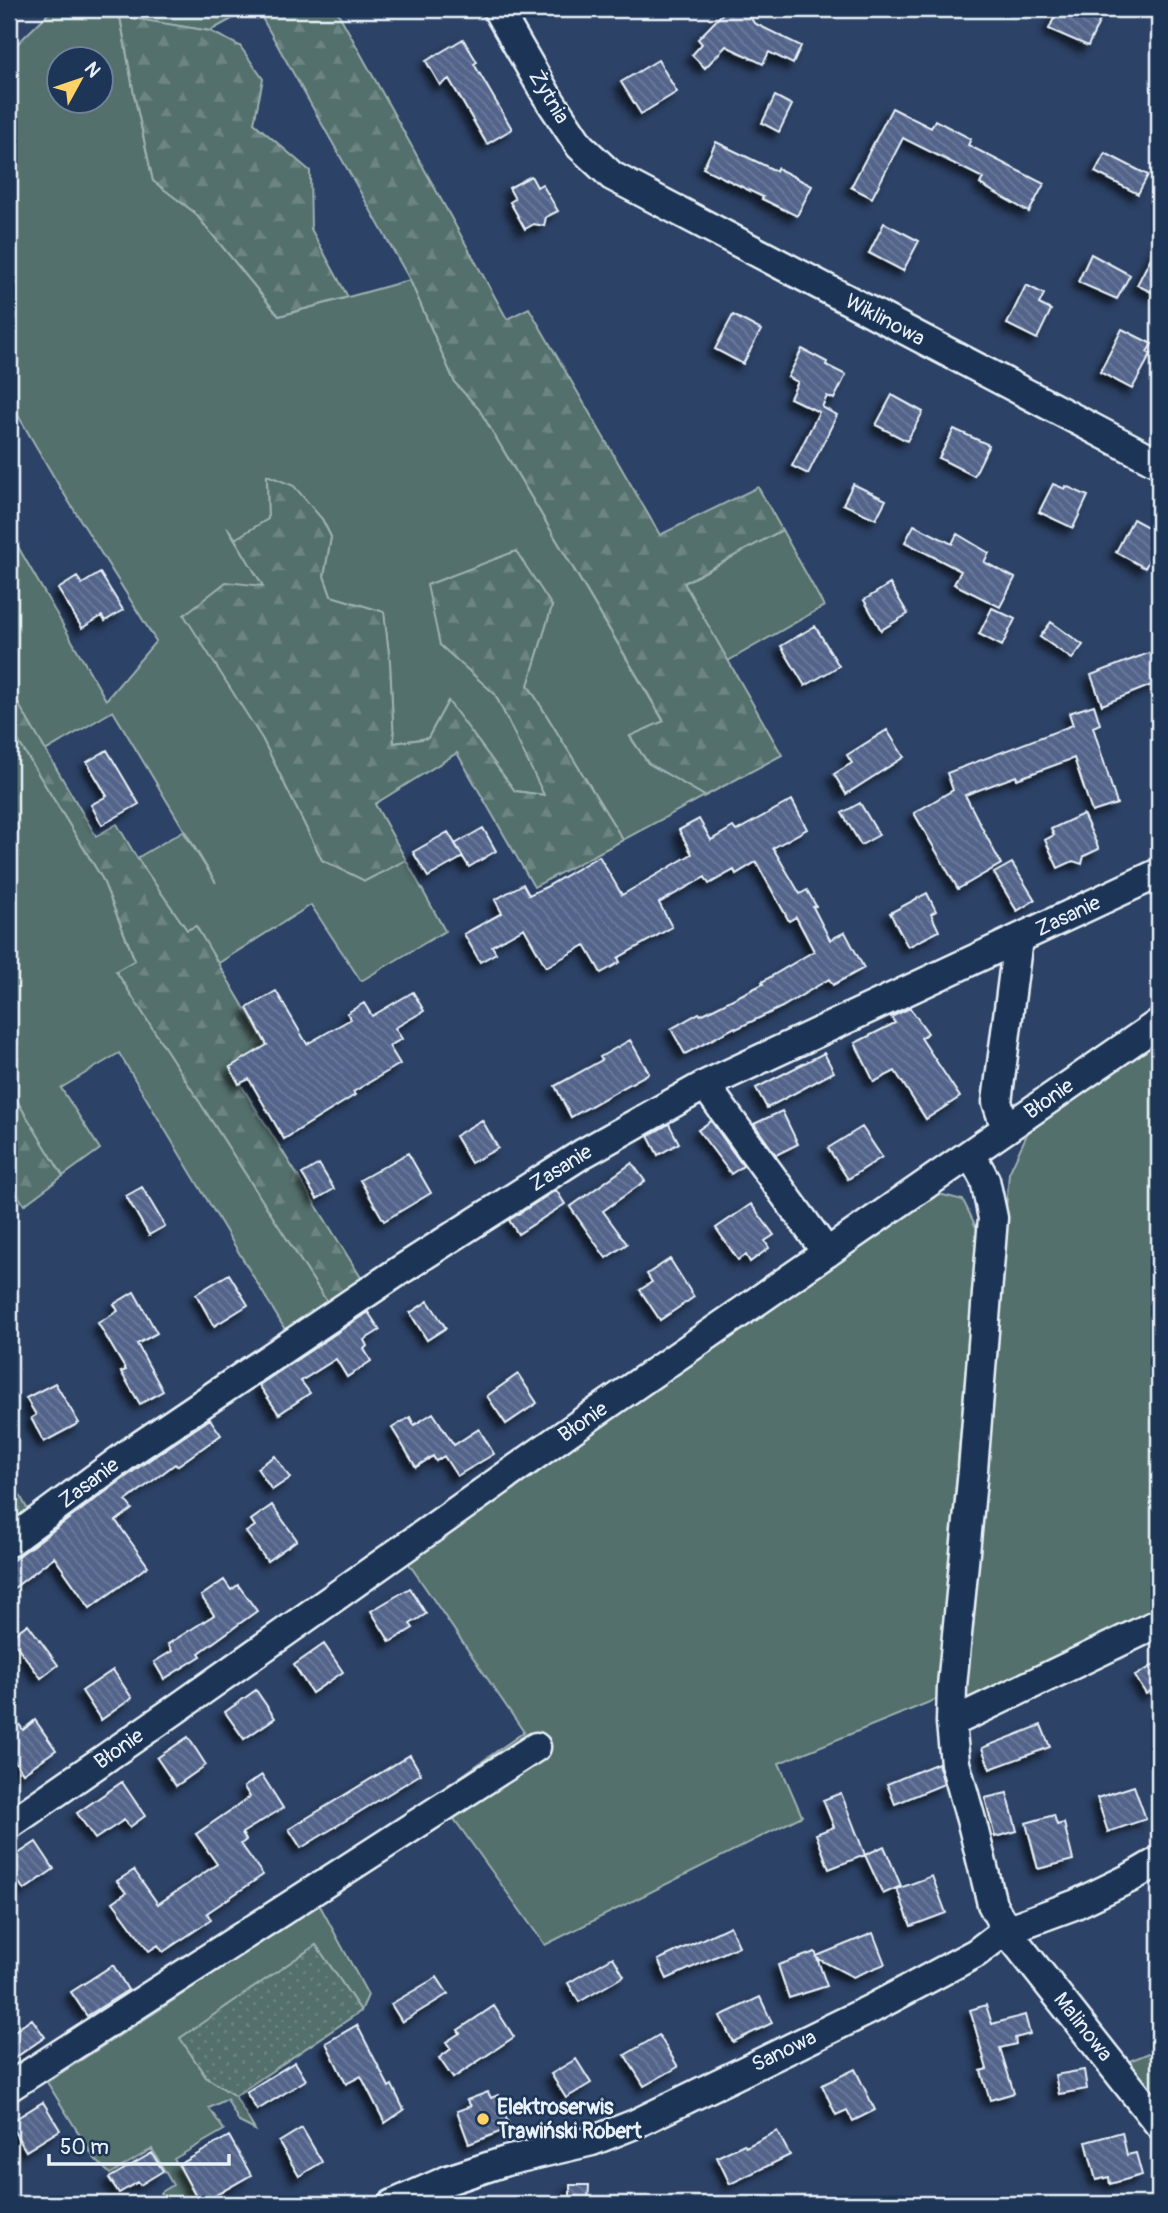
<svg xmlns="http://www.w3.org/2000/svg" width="1168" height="2213" font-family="Pangolin,sans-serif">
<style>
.green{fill:#536f6c;stroke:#9eb0b2;stroke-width:2;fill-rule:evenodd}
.forest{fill:url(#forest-firs);stroke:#9eb0b2;stroke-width:2}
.park{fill:url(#park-dots);stroke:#9eb0b2;stroke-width:2}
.building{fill:url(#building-back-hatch);stroke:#e8f1f8;stroke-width:2;filter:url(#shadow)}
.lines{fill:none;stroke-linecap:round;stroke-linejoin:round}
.street-casing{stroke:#e8f1f8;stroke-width:33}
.street{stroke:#1d3557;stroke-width:28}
.poi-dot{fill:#ffd166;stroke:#1d3557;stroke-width:2.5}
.labels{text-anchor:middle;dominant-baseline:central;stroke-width:5;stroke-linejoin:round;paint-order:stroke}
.street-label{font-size:21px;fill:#e8f1f8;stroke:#1d3557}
.poi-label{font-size:21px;font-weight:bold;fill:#e8f1f8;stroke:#1d3557;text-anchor:start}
</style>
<defs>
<pattern id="forest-firs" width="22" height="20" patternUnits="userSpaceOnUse" patternTransform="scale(1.75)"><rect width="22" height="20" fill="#536f6c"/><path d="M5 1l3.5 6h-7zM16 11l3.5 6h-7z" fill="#6c8482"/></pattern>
<pattern id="park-dots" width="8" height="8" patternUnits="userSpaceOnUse" patternTransform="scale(1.75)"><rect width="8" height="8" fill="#536f6c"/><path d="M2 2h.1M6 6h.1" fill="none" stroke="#6c8482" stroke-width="1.8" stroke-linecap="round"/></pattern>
<pattern id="building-back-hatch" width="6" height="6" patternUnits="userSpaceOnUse" patternTransform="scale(1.75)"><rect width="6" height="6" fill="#52648a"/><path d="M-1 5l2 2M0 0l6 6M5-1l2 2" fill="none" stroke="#6b7b9b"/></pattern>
<filter id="shadow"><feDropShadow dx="-6" dy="6" stdDeviation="3.5" flood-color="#0009"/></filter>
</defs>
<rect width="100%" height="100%" fill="#2c4266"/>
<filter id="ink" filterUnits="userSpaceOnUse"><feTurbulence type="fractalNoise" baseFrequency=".0143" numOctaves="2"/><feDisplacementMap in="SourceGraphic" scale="14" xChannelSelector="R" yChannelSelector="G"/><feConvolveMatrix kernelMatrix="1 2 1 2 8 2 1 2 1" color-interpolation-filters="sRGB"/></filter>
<g filter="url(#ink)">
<!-- green -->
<path class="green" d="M53,9H250L210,31L120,17L134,94L153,181L194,212L279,316L410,280L455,383L479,409L664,722L630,737L648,763L705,796L623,840L528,685L552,606L440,645L495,694L545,795L515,791L448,701L428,738L394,743L390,663L384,612L331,596L324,576L331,537L322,519L267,476L268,519L236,539L227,527L264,586L263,740L322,860L365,881L406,860L445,931L361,981L311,905L217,964L196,926L187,930L137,858L183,831L216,883L113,711L45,751L9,688V531L106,700L156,641L61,489L9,400V52ZM60,60H102V102H60Z
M782,530L824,606L728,661L684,583Z
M9,726L102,878L135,961L117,972L331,1308L289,1336L119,1053L61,1088L100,1149L63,1176L9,1088Z
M1159,1035V1615L965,1705L1009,1173L1028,1132L1066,1100Z
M935,1193L963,1200L978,1231L937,1699L779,1763L802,1816L545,1945L436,1794L524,1732L405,1558Z
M318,1902L368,1995L361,2011L316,1945L181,2038L206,2077L235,2096L255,2130L239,2122L227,2099L209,2108L224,2130L174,2159L200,2204H169L160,2193L173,2185L152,2149L110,2174L94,2158L47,2082L159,2010Z
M1159,2049V2106L1127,2062Z"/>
<!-- forest -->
<path class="forest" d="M257,9H336L507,319L529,308L660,535L758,487L782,530L684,583L782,755L705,796L648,763L630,736L664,721L479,409L455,383L410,280Z
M120,16L210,31L240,46L263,79L254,123L310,171L311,229L348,297L279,316L194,212L153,181L134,94Z
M267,475L294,486L322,519L331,537L324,576L331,596L384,612L390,663L394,743L428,738L448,701L515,791L544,795L495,694L440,645L427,585L516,551L552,606L528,685L623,840L534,887L457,753L375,804L406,860L365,881L322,860L263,740L184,615L226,582L263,586L235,539L268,519Z
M9,688L96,836L117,824L137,858L187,930L196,926L267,1046L230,1067L365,1284L331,1308L116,971L135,960L102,878L9,726Z
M9,1088L63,1176L24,1205L9,1181Z
M9,1475L29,1512L9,1528Z"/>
<!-- park -->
<path class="park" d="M316,1945L361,2011L235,2096L206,2077L180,2038Z"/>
<!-- building -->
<path class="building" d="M727,9H745L754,23L801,46L793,64L769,52L763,64L726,46L705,68L692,55L702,44L698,39Z
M1058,9H1105L1088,46L1049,29Z
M463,39L477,62L474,64L512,129L487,144L449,79L440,85L426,61Z
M658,60L677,92L641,114L621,82Z
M775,96L792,105L779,132L762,123Z
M892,108L931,128L935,120L971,139L968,145L1044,184L1029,212L980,184L983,178L903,138L872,198L851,187Z
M716,142L776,171L777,168L812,186L797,216L762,199L763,197L703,168Z
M1105,153L1148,175L1138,194L1095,172Z
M531,176L537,187L542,184L558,211L546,217L544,226L534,224L525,229L510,202L515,199L509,188Z
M884,223L919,241L903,271L869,253Z
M1159,242V296L1137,285Z
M1091,254L1130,275L1117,299L1078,282Z
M1026,285L1044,294L1039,304L1051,310L1037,339L1007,324Z
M733,315L761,330L743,364L715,349Z
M1122,329L1152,344L1147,352L1151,354L1132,389L1100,372Z
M802,349L827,362L826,365L846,375L834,399L827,396L822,407L837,415L808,474L792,466L819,412L790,398L798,382L788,377Z
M892,395L923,412L907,441L876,425Z
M954,429L989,445L974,476L939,458Z
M853,484L886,500L876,519L843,504Z
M1053,484L1065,489L1066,486L1088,496L1073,528L1039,512Z
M1133,519L1159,533V541L1145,568L1116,552Z
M914,525L952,544L957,534L989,553L984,562L1015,578L1000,607L954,584L961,571L905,542Z
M100,573L123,610L105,621L102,616L82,628L58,589L77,577L82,584Z
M890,584L908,614L881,630L864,600Z
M992,608L1015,619L1002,646L979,634Z
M1051,622L1083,645L1072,659L1040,637Z
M815,626L839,666L805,686L781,646Z
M1159,649V682L1102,705L1091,675Z
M1094,705L1100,724L1093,727L1117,804L1092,812L1074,758L1017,779L1016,776L965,795L1001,864L958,889L914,813L953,790L947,773L1073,725L1069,713Z
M887,730L904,757L846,794L834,774L852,763L847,755Z
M107,750L139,804L102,825L91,805L107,796L87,762Z
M792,800L807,829L773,848L800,894L807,890L816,906L813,907L830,940L845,932L864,968L833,985L829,979L782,1007L736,1029L735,1027L685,1054L671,1029L699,1013L701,1015L763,984L762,982L814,951L796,917L789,921L756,862L736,874L734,870L709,884L705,877L659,903L672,927L618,958L620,962L601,973L585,945L546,967L524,928L492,946L496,953L480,962L464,934L502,913L495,900L523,884L529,895L546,887L599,856L622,895L692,854L679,830L699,819L711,840L733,827L736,831Z
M860,803L879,835L861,845L842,813Z
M1083,814L1099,849L1084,856L1082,864L1073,861L1058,868L1045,840L1054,835L1051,829Z
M483,828L496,851L469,867L455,844Z
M448,832L463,857L428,877L413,852Z
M1012,863L1035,900L1017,911L994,873Z
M927,893L936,911L931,914L939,931L908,947L890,913Z
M276,991L307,1044L351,1019L347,1013L364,1003L372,1016L413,992L424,1011L395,1028L402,1039L389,1046L400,1064L353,1092L355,1095L284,1139L249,1079L239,1084L230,1067L267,1045L247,1008Z
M910,1008L928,1033L921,1038L960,1097L926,1119L895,1071L874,1082L855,1043L895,1023L891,1017Z
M630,1040L649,1073L571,1117L555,1086L602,1060L600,1057Z
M824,1053L834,1072L767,1108L756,1088Z
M782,1111L798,1144L776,1155L754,1124Z
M482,1120L498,1148L471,1163L455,1136Z
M711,1121L743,1166L731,1174L698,1130Z
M669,1124L679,1143L658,1155L648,1136Z
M862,1127L882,1157L848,1179L828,1148Z
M408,1153L431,1193L384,1221L360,1180Z
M632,1163L645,1181L603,1211L627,1244L606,1258L570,1207Z
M319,1164L334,1189L317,1199L302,1174Z
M142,1187L165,1226L149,1235L126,1196Z
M556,1190L565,1204L518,1234L509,1220Z
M751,1204L774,1235L765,1241L769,1248L750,1262L746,1255L738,1260L716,1228Z
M670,1259L694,1297L660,1320L640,1290L652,1282L647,1274Z
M229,1274L248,1305L214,1326L196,1294Z
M134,1292L157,1333L137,1344L163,1391L140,1404L121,1372L126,1370L98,1323L118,1311L114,1304Z
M428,1301L446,1328L427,1340L410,1313Z
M368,1312L380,1330L364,1340L367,1346L364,1349L371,1361L347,1377L336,1359L301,1381L310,1393L279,1414L259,1385Z
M518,1374L537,1403L506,1424L487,1396Z
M55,1383L79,1423L44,1442L31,1418L36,1415L26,1398Z
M433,1413L454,1445L479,1429L494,1454L457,1476L444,1456L436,1461L433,1456L416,1467L392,1428L410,1417L414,1425Z
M210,1419L221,1435L177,1466L175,1464L126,1501L132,1509L116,1521L148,1566L90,1608L54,1557L9,1592V1563L142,1465Z
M275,1456L290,1478L272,1490L257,1468Z
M272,1505L297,1540L267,1561L246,1532L255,1526L251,1520Z
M224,1580L231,1590L238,1585L257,1611L199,1653L201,1656L164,1679L154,1662L172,1651L168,1644L214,1615L201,1596Z
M410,1588L426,1614L410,1624L413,1628L390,1642L371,1611Z
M28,1624L58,1665L41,1678L10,1637Z
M324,1644L343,1672L312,1693L294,1665Z
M1159,1662V1687L1146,1694L1135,1676Z
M113,1670L132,1698L101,1720L82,1691Z
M256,1690L275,1718L244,1739L225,1712Z
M9,1709L23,1730L35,1720L56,1750L23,1773L9,1753Z
M1041,1725L1050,1747L990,1769L982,1748Z
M188,1737L206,1765L176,1786L157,1758Z
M410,1755L421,1774L301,1848L289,1829Z
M938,1763L944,1784L895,1804L887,1784Z
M262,1775L283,1808L242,1833L246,1840L241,1844L263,1875L207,1913L211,1920L163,1952L158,1945L149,1951L113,1902L126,1893L117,1881L134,1870L158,1904L217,1864L196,1834L250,1797L244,1787Z
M122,1782L145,1816L130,1827L124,1820L95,1839L77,1813Z
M1134,1786L1146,1819L1108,1832L1097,1798Z
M841,1793L865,1855L829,1869L816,1834L834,1827L823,1800Z
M1007,1793L1017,1831L995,1837L985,1798Z
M1054,1815L1057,1825L1064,1823L1073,1860L1038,1869L1026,1823Z
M36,1842L54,1869L24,1890L9,1867V1860Z
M884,1846L901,1886L883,1894L865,1855Z
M932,1876L946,1913L911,1926L897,1889Z
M730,1926L739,1946L667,1979L658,1960Z
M873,1933L885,1964L853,1977L817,1958L827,1986L789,1998L778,1965L815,1952L817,1956Z
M613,1957L624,1976L579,2002L568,1983Z
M113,1965L128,1990L87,2016L71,1992Z
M437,1977L448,1994L402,2022L391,2004Z
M760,1997L772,2023L733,2042L720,2016Z
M986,2005L992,2024L1025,2015L1030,2034L1015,2038L1016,2044L1000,2048L1014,2093L990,2100L981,2071L987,2069L970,2010Z
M494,2006L514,2037L453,2078L439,2058L451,2049L446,2042L460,2033L458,2030Z
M32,2019L45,2037L9,2062V2035Z
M357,2025L389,2087L392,2085L404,2110L385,2123L361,2076L346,2084L326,2043Z
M659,2035L678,2067L644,2086L625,2055Z
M576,2059L591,2083L566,2098L551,2074Z
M295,2062L306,2080L257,2110L246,2092Z
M855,2069L875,2110L853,2121L847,2110L836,2115L822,2085Z
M1084,2070L1087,2089L1059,2094L1055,2075Z
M488,2092L491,2098L498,2095L510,2128L469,2144L457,2111L471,2106L467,2100Z
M43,2102L60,2130L26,2151L9,2123Z
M302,2128L322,2162L299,2176L279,2142Z
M777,2131L790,2155L730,2184L717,2157L744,2144L746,2147Z
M1122,2132L1127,2155L1136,2153L1142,2175L1110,2184L1109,2177L1096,2180L1086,2142Z
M229,2136L251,2175L200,2204L179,2165Z
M152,2153L163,2171L140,2185L138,2182L119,2193L109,2178Z
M570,2185H589L588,2204H570Z"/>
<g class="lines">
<defs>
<path id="street" d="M497,9L547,96L580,146L612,176L1159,463
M705,1085L827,1253
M1006,1129L997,1102L1018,939
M971,1154L985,1180L993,1218L973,1470L952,1686L951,1723L955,1763L972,1823L992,1904L1006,1930L1159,2124
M9,1542L132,1451L399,1271L582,1154L705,1085L1159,873
M951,1723L1159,1623
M9,1825L182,1705L588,1418L1159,1023
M9,2087L536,1747
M393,2204L448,2180L506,2161L592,2141L635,2124L871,2009L976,1953L1006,1930L1074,1905L1130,1878L1159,1861"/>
</defs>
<!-- street casing -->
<use href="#street" class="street-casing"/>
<!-- street -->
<use href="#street" class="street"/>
</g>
</g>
<!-- markers -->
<circle class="poi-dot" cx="483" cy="2119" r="7"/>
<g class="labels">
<!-- street labels -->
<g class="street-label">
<text transform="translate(549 97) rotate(59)">Żytnia</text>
<text transform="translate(885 320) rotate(28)">Wiklinowa</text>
<text transform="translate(1068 916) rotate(-25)">Zasanie</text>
<text transform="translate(1049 1099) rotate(-35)">Błonie</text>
<text transform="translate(561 1168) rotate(-32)">Zasanie</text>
<text transform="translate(583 1422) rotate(-35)">Błonie</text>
<text transform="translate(89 1483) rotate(-37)">Zasanie</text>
<text transform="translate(119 1749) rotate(-35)">Błonie</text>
<text transform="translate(1083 2027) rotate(52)">Malinowa</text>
<text transform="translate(784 2051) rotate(-26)">Sanowa</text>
</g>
<!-- poi labels -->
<g class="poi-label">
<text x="497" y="2107">Elektroserwis<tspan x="497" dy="24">Trawiński Robert</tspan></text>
</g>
</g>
<!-- margin -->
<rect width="1168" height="2213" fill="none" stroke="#1d3557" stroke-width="35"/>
<rect x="18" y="18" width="1133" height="2178" fill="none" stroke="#e8f1f8" stroke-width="2.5" filter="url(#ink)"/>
<!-- north arrow -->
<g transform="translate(80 80) rotate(50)"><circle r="33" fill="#1d3557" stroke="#6e8097" stroke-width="2"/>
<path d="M0-5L12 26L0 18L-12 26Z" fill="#ffd166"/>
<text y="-10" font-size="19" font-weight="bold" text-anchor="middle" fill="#e8f1f8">N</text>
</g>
<!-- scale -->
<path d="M49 2154v10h180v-10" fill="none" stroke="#e8f1f8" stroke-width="3.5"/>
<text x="60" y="2154" font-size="21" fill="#e8f1f8" stroke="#1d3557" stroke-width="5" paint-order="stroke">50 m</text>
</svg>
